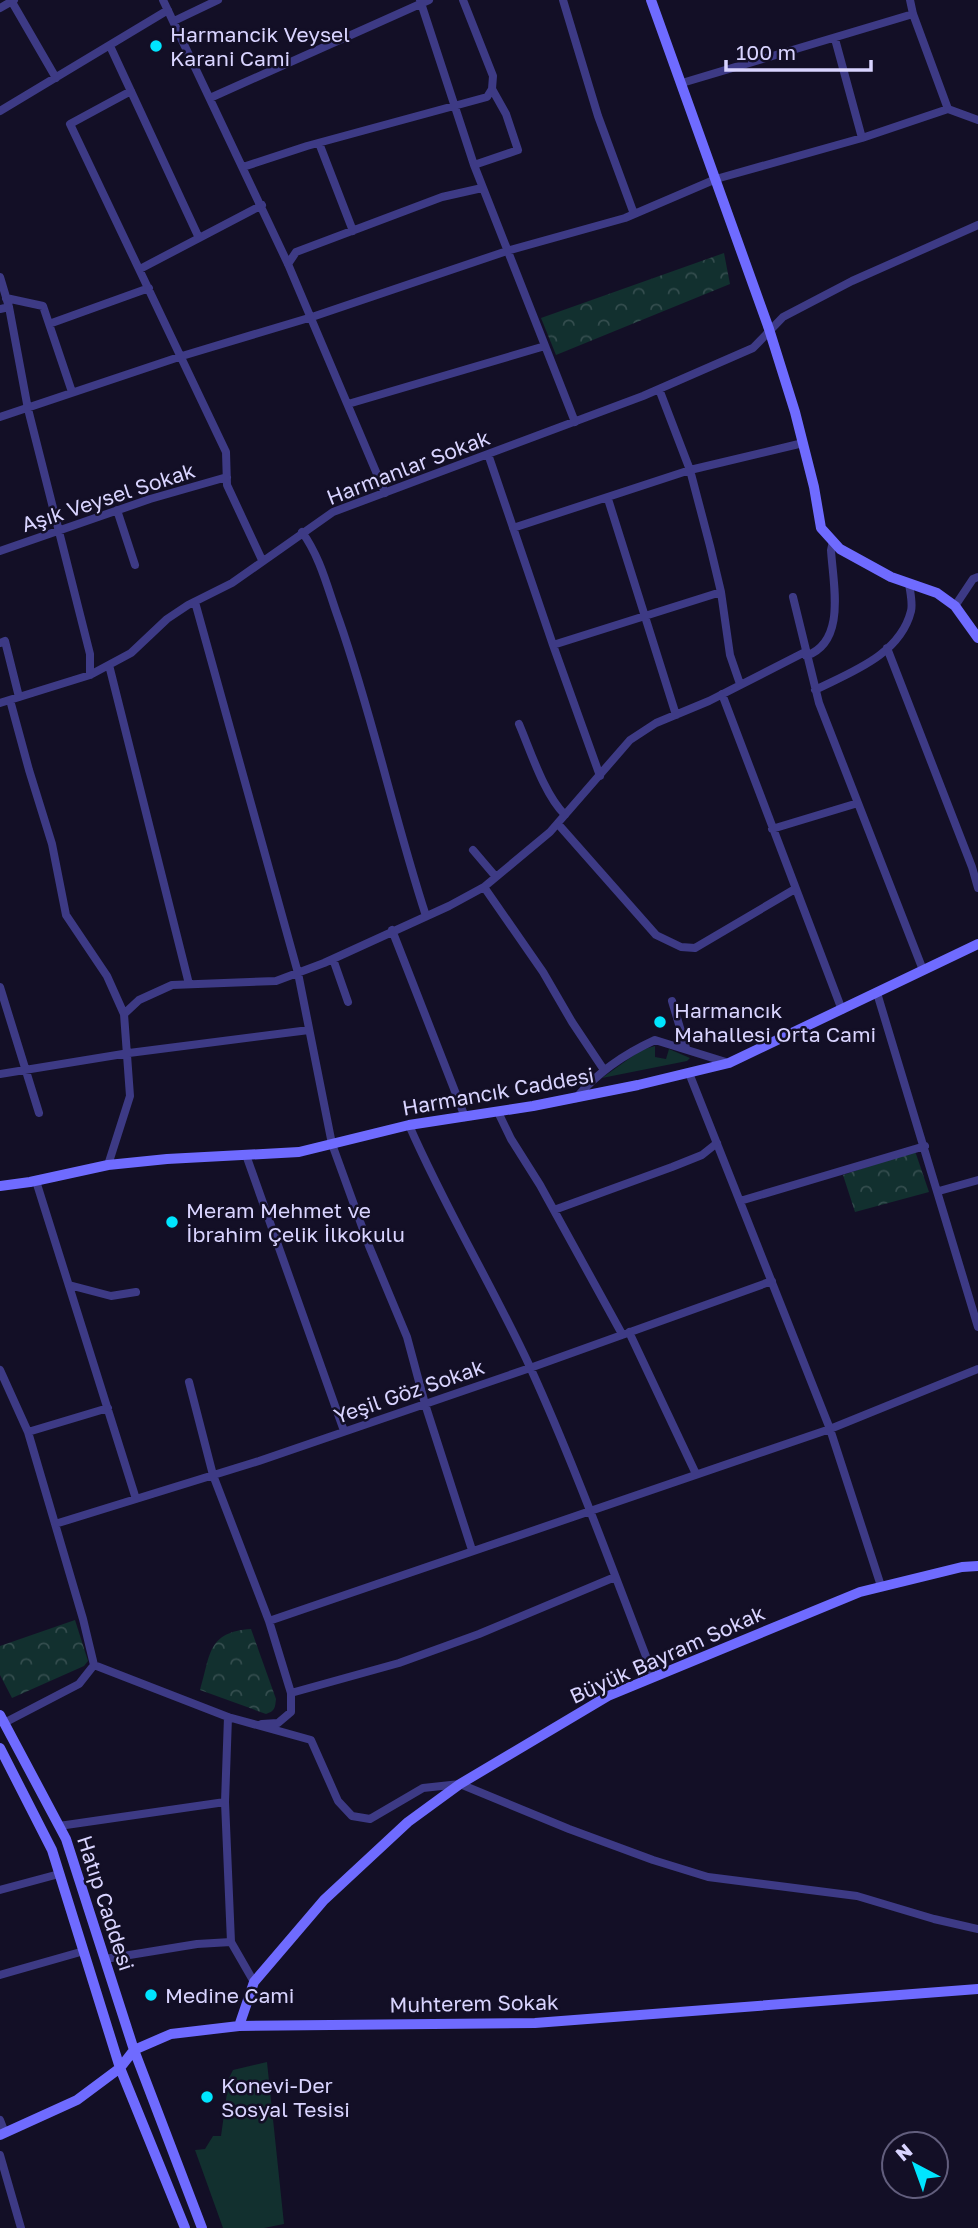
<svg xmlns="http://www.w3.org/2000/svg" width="978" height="2228" font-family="'Golos Text',sans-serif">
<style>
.grass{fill:#12302f}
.park{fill:url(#park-crowns)}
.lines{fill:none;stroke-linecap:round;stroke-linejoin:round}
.street{stroke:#3d3a85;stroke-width:8}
.secondary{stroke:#6f6bff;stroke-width:10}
.poi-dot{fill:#00e5ff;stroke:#130f26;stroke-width:2.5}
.labels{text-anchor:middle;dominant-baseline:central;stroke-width:5;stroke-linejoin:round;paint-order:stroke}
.poi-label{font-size:21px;fill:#d9d4ff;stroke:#130f26;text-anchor:start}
.street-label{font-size:21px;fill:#d9d4ff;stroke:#130f26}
</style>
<defs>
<pattern id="park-crowns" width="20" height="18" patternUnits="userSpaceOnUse" patternTransform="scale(1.75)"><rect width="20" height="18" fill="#12302f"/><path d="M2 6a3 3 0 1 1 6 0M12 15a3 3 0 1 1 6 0" fill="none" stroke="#344d4e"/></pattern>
</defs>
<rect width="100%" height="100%" fill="#130f26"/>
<!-- grass -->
<path class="grass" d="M655,1046V1057L666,1059L669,1049L690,1058L687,1061L602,1078L641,1050Z
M267,2062L284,2224L264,2228H223L195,2150L205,2149L213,2136H221L229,2078L233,2070Z"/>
<!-- park -->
<path class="park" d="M724,253L730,284L556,355L541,318Z
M915,1151L929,1192L855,1212L843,1175Z
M75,1620L88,1661L84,1666L12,1698L0,1675V1646Z
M251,1629L276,1699C275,1708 275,1711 266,1714L200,1690C211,1654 207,1632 251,1629Z"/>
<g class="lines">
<!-- street -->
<path class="street" d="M163,0L288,264L385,493
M420,0L474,165L575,422
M563,0L598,116L634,214
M910,0L913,14L948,109
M12,2L56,78
M0,8L14,0
M174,21L218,0
M835,39L862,138
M110,46L199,238
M682,83L913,14
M131,91L70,124L226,452L227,485L262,560
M210,98L429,0
M0,111L168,10
M319,143L353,231
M474,165L518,150L506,114L492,89
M243,167L307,146L487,97L492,89L493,76L463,0
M288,264L296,252L442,197L482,188
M140,269L262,205
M0,277L9,307L0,309
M6,298L43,306L72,392
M9,307L28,409L90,654V675
M49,324L149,288
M659,389L690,470L710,546L721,592L730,655L740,684
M348,404L545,346
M0,417L182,356L312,317L507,251L625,218L716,179L862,138L948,109L978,120
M488,454L553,645L600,776
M608,499L676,715
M117,510L135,565
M513,528L690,470L803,443
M302,532C321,558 328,590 339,620C373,717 394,818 426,916
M0,551L150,499L227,477
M793,597L819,703L923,970
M195,602L298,973L332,1144L369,1246L407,1337L425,1404L472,1550
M955,606L973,579L978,577
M0,643L5,641L19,697
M553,645L721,592
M887,648L972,867L978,888
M806,656C847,642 833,584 831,550L833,541
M109,665L189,984
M815,690C851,672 900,655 911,611C913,603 910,592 909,583
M722,694L842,1010
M10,700L29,770L52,844L66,915L107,976L124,1014L130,1096L108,1165
M0,703L90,675L131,653L167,619L188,605L232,583L333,512L643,396L753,348L783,317L852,281L978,225
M519,724C531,752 544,794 565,815
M558,824L656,935L681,947L695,948L795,889
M772,829L858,803
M473,850L496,877
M484,887L543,972L572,1022L604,1070
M392,930L465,1117
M333,959L348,1002
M0,987L39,1113
M877,993L978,1327
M672,1001L686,1048
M124,1014L139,1000L172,985L276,981L324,963L449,906L484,887L550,832L630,740L656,723L709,701L805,652
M689,1073L830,1429L881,1586
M0,1074L129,1053L309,1030
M576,1098C598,1072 624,1054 655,1040L729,1063
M498,1112L511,1139L540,1185L622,1334
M409,1125C445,1208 492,1285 530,1367C576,1468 614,1574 654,1677
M246,1155L344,1431
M36,1181L136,1499
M939,1191L978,1180
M740,1201L925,1146
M554,1210L672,1167L702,1155L717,1143
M69,1285L111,1296L136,1292
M629,1332L696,1474
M0,1370L28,1432L83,1619L94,1665L79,1684L4,1723
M189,1382L213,1475L269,1621L291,1693V1712L278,1723L262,1724
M28,1432L108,1408
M55,1524L259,1461L530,1368L772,1281
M269,1621L830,1429L978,1369
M94,1665L228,1717L311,1740L338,1801L352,1816L370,1819L423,1788L460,1784L569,1829L653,1860L708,1877L857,1896L934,1919L978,1929
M291,1693L399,1663L479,1634L615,1577
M228,1717L225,1802L231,1942L254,1982
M59,1826L225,1802
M0,1890L59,1874
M105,1959L197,1944L231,1942
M0,1975L84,1951
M0,2120L5,2133
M0,2155L21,2228"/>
<!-- secondary -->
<path class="secondary" d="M651,0L769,329L795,412L814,487L821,528L840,549L891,577L937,593L955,606L978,638
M0,1186L30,1182L108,1165L167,1159L299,1152L409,1125L533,1106L638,1085L729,1063L978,944
M0,1715L66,1839L134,2050L202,2228
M0,1748L52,1850L120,2068L185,2228
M239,2026L254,1982L324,1900L408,1822L460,1784L608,1696L860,1592L962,1567L978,1566
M0,2135L77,2100L120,2068L134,2050L171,2034L239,2026L535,2023L978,1989"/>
</g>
<!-- markers -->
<g class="poi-dot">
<circle cx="156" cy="46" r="7"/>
<circle cx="660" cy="1022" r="7"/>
<circle cx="172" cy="1222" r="7"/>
<circle cx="151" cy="1995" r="7"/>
<circle cx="207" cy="2097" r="7"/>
</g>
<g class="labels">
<!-- poi labels -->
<g class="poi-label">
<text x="170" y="34">Harmancik Veysel<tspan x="170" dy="24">Karani Cami</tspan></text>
<text x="674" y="1010">Harmancık<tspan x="674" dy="24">Mahallesi Orta Cami</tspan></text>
<text x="186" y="1210">Meram Mehmet ve<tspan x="186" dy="24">İbrahim Çelik İlkokulu</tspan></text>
<text x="165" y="1995">Medine Cami</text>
<text x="221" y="2085">Konevi-Der<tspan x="221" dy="24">Sosyal Tesisi</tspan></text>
</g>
<!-- street labels -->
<g class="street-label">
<text transform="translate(408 467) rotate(-21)">Harmanlar Sokak</text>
<text transform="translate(108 497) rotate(-18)">Aşık Veysel Sokak</text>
<text transform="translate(498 1091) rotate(-10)">Harmancık Caddesi</text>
<text transform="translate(409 1391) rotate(-19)">Yeşil Göz Sokak</text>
<text transform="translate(667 1654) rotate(-24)">Büyük Bayram Sokak</text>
<text transform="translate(106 1903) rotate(72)">Hatıp Caddesi</text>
<text transform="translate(474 2003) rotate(-1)">Muhterem Sokak</text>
</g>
</g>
<!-- north arrow -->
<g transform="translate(915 2165) rotate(319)"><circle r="33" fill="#130f26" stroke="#625e7d" stroke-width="2"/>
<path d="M0-5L12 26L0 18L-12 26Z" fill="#00e5ff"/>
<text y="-10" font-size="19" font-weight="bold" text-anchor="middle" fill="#d9d4ff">N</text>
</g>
<!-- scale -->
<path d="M726 60v10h145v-10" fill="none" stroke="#d9d4ff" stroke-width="3.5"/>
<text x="736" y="60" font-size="21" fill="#d9d4ff" stroke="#130f26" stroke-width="5" paint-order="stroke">100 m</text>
</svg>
